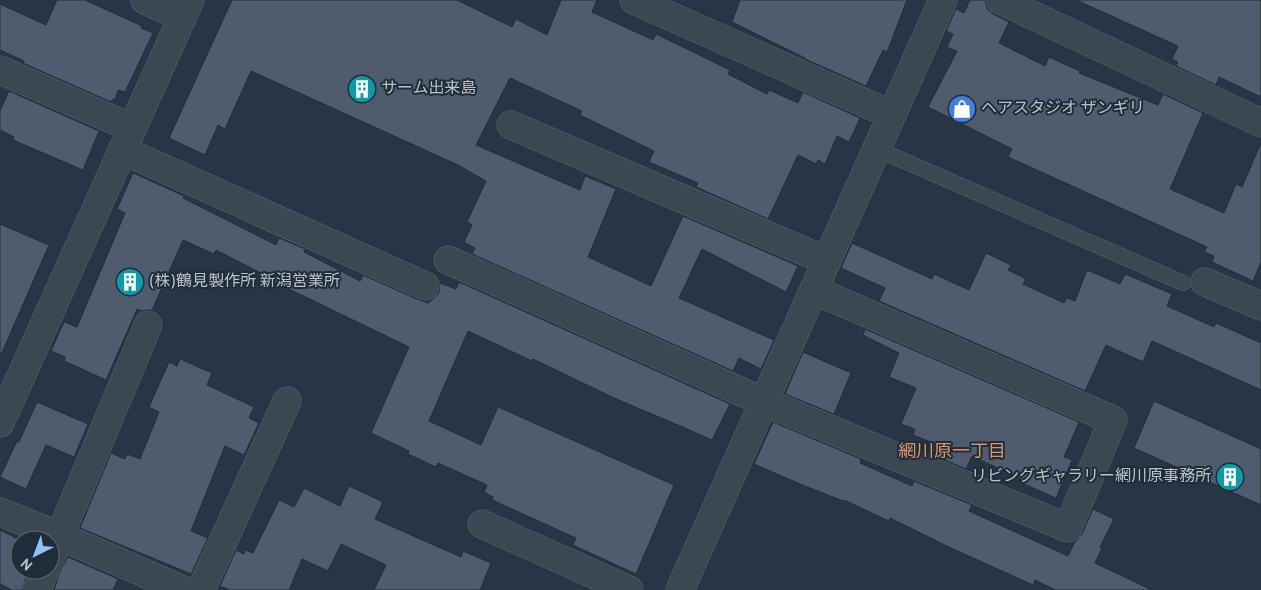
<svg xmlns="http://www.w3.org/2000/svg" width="1261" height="590" font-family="Overpass,'Noto Sans JP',sans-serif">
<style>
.building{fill:#4e5c6d;stroke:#222e3b}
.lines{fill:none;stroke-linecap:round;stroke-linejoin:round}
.lane-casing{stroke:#5a6571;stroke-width:16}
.street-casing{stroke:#5a6571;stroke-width:29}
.lane{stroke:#3c4754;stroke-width:15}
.street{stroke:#3c4754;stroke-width:28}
.labels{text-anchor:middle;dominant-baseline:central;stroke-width:4;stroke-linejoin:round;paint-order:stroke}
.poi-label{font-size:16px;fill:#b9c2cd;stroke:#202c39;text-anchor:start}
.neighbourhood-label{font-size:18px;fill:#d89569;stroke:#202c39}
</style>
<rect width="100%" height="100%" fill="#273544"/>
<!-- building -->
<path class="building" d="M57,0H85L142,26L141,28L153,33L125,92L118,90L115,100L113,99L111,102L23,63L24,61L0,50V4L46,25Z
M232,0H457L512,27L516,19L547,35L561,0H597L592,12L653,40L656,34L730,70L728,74L767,94L769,90L798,103L803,92L860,118L849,142L837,136L825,164L818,160L816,164L798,155L768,219L696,187L698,183L649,162L654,151L580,115L582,111L510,78L476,145L580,190L585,176L616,189L588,257L651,286L683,216L798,266L786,292L702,249L679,298L774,340L761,369L739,358L733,371L472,254L475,248L464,242L472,225L467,222L486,181L458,165L251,71L225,129L218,125L205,155L169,138Z
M740,0H907L887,52L883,50L866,86L805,59V58L732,22Z
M970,0H985L987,9L993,14L1009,22L999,43L1045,66L1049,57L1080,71L1079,73L1158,105L1163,94L1203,113L1170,189L1224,213L1236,184L1242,187L1261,143V262L1253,281L1212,262L1214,256L1204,252L1207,247L1008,157L1012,149L928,107L957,51L947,47L953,34L946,31L956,9L964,13Z
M1076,0H1261V97L1219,77L1216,85L1176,66L1178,62L1172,59L1178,46Z
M9,91L99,131L83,170L13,140L14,137L0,130V111Z
M133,173L184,196L183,198L276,245L279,238L305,249L304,252L360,281L363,275L419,300L428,303L434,298L439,293L440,283L456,289L459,282L730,404L712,440L685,428L614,398L533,359L532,361L468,331L429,421L481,445L498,407L674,485L636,574L573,545L576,538L492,500L493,497L484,492L487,485L438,463L436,467L408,454L409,451L371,433L409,347L262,276L263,274L216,250L214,254L183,240L152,310H147L142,311L137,309L106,380L64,361L65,357L51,351L64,322L77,327L125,213L117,209Z
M0,224L49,245L0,357Z
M852,243L932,279L934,274L969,290L986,253L1011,265L1008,270L1026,279L1023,284L1064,303L1067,298L1075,301L1087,270L1120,284L1125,274L1172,294L1167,306L1214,327L1216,323L1261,343V390L1152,341L1143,362L1106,345L1085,391L879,301L885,288L841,268Z
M865,329L1079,422L1064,457L1072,460L1056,498L1024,484L1025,481L972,456L966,469L928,453L933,443L913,435L915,429L901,424L916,388L889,377L899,353L863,335Z
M803,352L851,373L834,414L785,394Z
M180,359L212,373L207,385L254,407L249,418L259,423L244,455L225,446L191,531L208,538L191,574L80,528L111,453L125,459L127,454L140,459L159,412L149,407L169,362L177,366Z
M1154,401L1261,449V505L1134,448Z
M37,402L88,424L74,457L46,445L26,489L0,477L17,441L19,442Z
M773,422L861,459L860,463L912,486L914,481L972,505L969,511L1068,556L1075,542L1082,534L1093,509L1114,519L1100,547L1102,548L1095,563L1152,590H1056L1035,580L1033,585L951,548L890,518L889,521L844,500L843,501L800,484L754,464Z
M349,486L383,502L375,519L461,557L463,551L491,563L480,590H374L386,565L341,544L328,571L302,559L289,590H230L220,586L236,550L244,554L245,550L253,553L279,500L294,507L304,488L340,506Z
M0,530L20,540V570H28L22,590H12L0,584Z
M68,557L118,579L113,590H54L60,571Z"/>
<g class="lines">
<defs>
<path id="lane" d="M877,149L1183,283"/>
<path id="street" d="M145,0L182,17
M634,0L892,115
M1000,0L1261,123
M0,70L132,128
M511,125L827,261
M122,150L425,286
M448,260L764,402L1068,528L1113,420L814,290
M1205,282L1261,306
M0,423L190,0
M0,512L60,536L183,590
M482,524L629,590
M50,559L148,325
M37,590L45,570
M201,590L287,401
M680,590L943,0"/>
</defs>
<!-- lane casing -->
<use href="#lane" class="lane-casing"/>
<!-- street casing -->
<use href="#street" class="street-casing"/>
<!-- lane -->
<use href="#lane" class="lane"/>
<!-- street -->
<use href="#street" class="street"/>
</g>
<!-- icons -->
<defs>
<symbol id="building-disc" viewBox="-11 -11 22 22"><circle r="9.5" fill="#0f9aa8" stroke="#202c39"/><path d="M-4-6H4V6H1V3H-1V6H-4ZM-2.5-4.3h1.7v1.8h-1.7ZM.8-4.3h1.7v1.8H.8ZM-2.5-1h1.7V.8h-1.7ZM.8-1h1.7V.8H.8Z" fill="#fff"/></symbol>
<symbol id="shop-disc" viewBox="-11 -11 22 22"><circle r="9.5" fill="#3f7fe0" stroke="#202c39"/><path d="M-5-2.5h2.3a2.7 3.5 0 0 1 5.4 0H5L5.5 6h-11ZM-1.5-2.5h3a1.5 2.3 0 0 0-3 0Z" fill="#fff"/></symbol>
</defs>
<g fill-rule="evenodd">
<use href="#building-disc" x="346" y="73" width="32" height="32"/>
<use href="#shop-disc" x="946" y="93" width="32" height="32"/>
<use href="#building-disc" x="114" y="266" width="32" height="32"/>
<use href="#building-disc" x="1214" y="461" width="32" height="32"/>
</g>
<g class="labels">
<!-- poi labels -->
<g class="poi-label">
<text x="381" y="89">サーム出来島</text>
<text x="981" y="109">ヘアスタジオ ザンギリ</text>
<text x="149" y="282">(株)鶴見製作所 新潟営業所</text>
<text x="1211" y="477" text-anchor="end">リビングギャラリー網川原事務所</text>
</g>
<!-- neighbourhood labels -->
<g class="neighbourhood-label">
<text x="952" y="452">網川原一丁目</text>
</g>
</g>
<!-- north arrow -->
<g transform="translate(35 555) rotate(222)"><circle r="24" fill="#202c39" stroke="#5d6874"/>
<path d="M0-4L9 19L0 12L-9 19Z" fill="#92bef9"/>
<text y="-8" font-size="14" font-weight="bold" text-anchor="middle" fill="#b9c2cd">N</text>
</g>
</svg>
